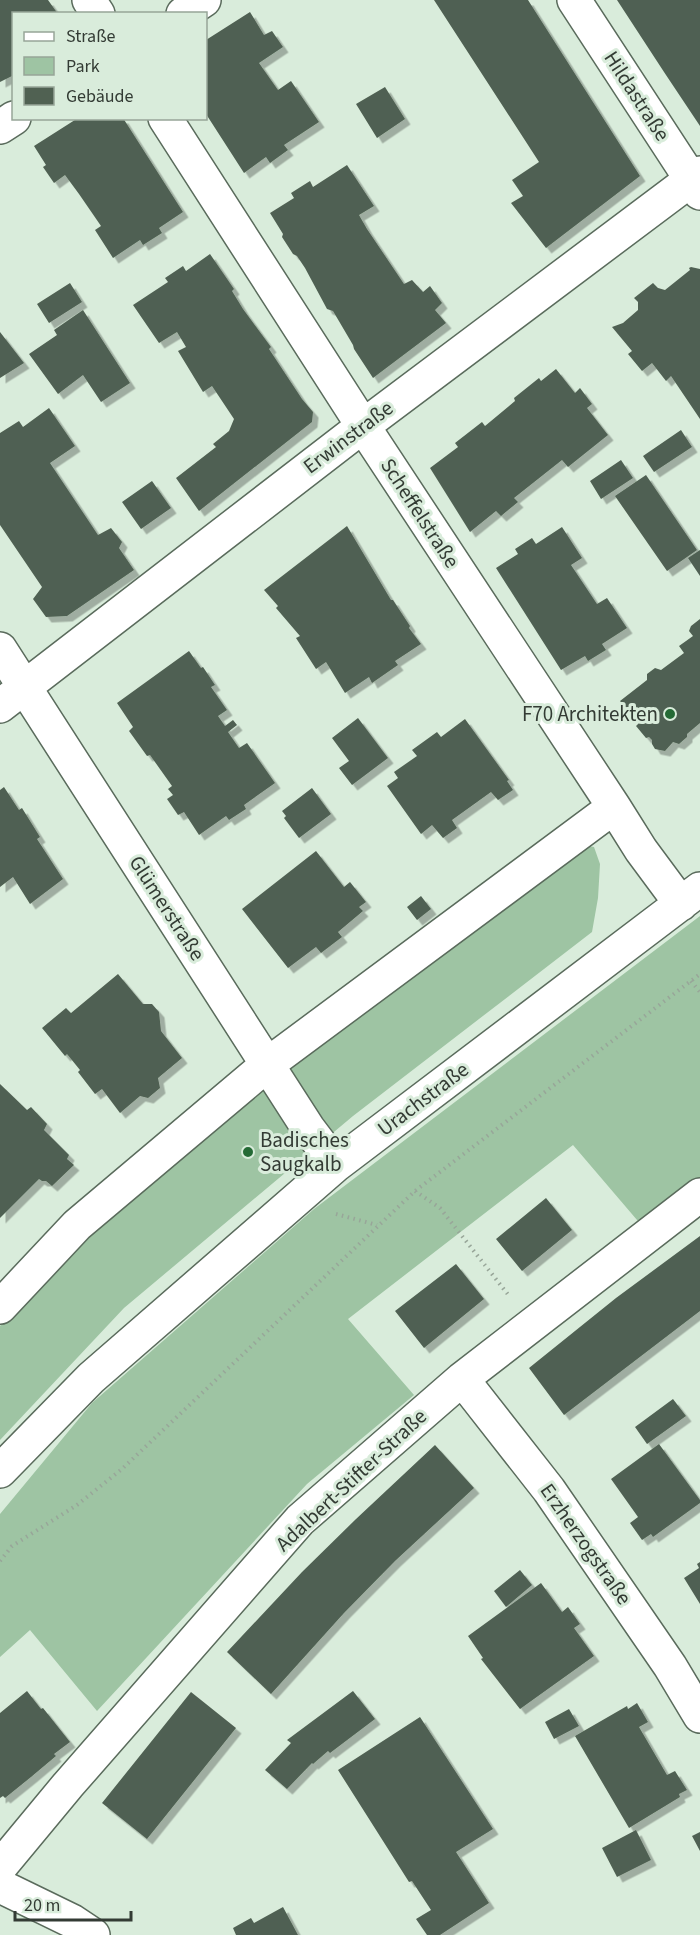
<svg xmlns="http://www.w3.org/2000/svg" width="700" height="1935" font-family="'Source Sans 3',sans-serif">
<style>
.green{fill:#9ec4a3}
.building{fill:#506152;filter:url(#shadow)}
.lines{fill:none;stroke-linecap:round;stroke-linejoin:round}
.minor-casing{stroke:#5a6b5c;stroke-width:36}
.path{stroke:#98a699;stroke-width:4;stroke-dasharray:1.5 4.5;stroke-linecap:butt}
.minor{stroke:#fff;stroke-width:33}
.poi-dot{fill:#246a35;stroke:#d9ecdb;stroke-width:2}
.labels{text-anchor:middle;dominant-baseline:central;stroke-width:6;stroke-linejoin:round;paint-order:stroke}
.street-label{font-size:21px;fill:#333b34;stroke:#d9ecdb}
.poi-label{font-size:21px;fill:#333b34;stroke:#d9ecdb;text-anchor:end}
</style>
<defs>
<filter id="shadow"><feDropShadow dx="5.5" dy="5.5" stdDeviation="0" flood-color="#0004"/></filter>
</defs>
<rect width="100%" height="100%" fill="#d9ecdb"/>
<!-- green -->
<path class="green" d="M583,845L594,847L600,864L598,898L592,932L353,1116L124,1308L0,1440V1326L89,1232L260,1088Z
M700,916V1183L643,1227L573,1145L348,1319L414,1395L307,1484L97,1711L30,1630L0,1657V1514L92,1403L314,1209Z"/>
<!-- building -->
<path class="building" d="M0,0H48L58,14H14V75L0,82Z
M434,0H528L640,176L546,248L511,203L523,196L512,180L539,162Z
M617,0H700V126L664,72Z
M250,12L264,35L272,31L283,47L259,63L278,90L291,81L319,122L284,145L288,150L270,163L266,157L244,173L206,114V40Z
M385,87L405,119L377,138L356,104Z
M78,118H123L183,212L159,228L162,233L143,245L140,240L113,258L95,230L101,226L79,194L65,175L54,183L43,167L46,165L34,146Z
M347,165L374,206L359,215L367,229L404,284L412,280L423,292L430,286L442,303L435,310L446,323L373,378L354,349L353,345L333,311L327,309L305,268L297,256L293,254L282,237L283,234L270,213L294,198L291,193L310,181L313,187Z
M210,254L234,289L232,291L243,309L271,347L269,349L302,399L313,412L312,422L199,511L176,478L216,447L213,444L229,431L234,419L212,386L203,392L178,351L186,347L177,332L159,343L133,305L168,282L165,278L183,266L186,271Z
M691,267L700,269V419L671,376L666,381L652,363L642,371L628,354L632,351L612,327L623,323L638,310V302L634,298L653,283L658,288L665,290L690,270L689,268Z
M70,283L82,302L49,323L37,304Z
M83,310L130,383L101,402L83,375L58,394L29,354L57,335L54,330Z
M0,332L24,363L0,378Z
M556,369L575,393L580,388L592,404L587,408L608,435L568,467L562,460L514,498L518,502L501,516L496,511L470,532L430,468L458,447L455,443L482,422L485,426L515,401L514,398L539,378L541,381Z
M49,408L75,446L50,463L98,535L111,528L122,542L119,548L134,570L67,616L46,617L33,599L42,587L0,525V433L19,421L23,427Z
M681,430L692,447L654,472L643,456Z
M621,460L633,478L601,499L590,481Z
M646,475L697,550L667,571L615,496Z
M152,481L171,508L141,529L122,502Z
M347,526L391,600H393L410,626L409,628L421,644L395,661L398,665L372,683L369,677L345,693L326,662L316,669L296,638L300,636L276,608L278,606L264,590Z
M562,527L582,558L571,565L597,604L607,598L627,628L602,644L606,650L588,661L585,656L561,670L496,568L518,554L515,549L532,538L536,544Z
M700,550V576L688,558Z
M700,619V723L687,734V737L679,744L673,742L665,751L655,749L652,744V740L649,737L646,738L636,726L639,723L620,701L647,680V674L655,668L661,670L684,653L679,646L693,636L689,631L691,626Z
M189,651L201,668L203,667L215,685L211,687L227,710L218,716L225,726L233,720L237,725L228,732L239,748L247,743L275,783L244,805L246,809L229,820L226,816L199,835L184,812L178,815L167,799L173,795L168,789L172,786L150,755L147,756L129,731L133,727L117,703Z
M358,718L388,758L352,785L339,768L349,761L332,738Z
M465,719L509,780L507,781L513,790L498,800L491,792L452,820L457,828L443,838L432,825L421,834L387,786L398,778L394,772L417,756L412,750L437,732L441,737Z
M4,787L19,810L22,808L40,837L37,839L63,879L30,904L13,877L0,887V790Z
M312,788L331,814L299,838L284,818L286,816L282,811Z
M316,851L344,887L350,882L366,902L359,907L363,911L338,932L342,937L321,953L316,947L288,968L242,909Z
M421,896L431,909L417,920L407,907Z
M118,974L143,1004H152L159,1012L161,1031L182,1058L158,1078L160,1088L148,1098L140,1096L120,1113L102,1089L95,1094L78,1072L80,1070L67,1054L65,1056L42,1028L66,1008L71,1013Z
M0,1084L27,1110L31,1107L47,1124L44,1130L69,1155L67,1159L74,1165L52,1186L46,1181H42L39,1179L0,1218Z
M546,1198L572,1230L522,1271L496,1239Z
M700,1236V1311L564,1415L529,1368L616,1298Z
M456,1264L484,1299L424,1348L395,1311Z
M673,1399L686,1416L647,1444L635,1427Z
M659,1444L700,1500V1503L653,1537L651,1534L642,1540L630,1523L638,1517L611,1479Z
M435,1445L474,1488L395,1561L344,1613L271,1694L227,1652L302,1572L356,1519Z
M700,1562V1604L684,1578L699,1568L697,1564Z
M520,1570L532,1585L506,1607L494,1591Z
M541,1583L562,1612L568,1607L580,1624L574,1628L594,1656L520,1709L481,1659L483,1658L468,1636Z
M27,1691L41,1709L43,1708L70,1742L54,1754L56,1756L31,1777L5,1798L3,1796L0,1798V1713Z
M353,1691L375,1719L330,1753L328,1751L313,1764L312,1763L287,1789L265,1770L291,1743L287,1740Z
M191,1692L236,1728L147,1839L102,1803Z
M637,1703L648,1722L639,1727L667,1775L675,1771L687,1790L679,1794L680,1797L629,1828L575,1736L627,1706L628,1709Z
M569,1709L579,1726L554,1739L545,1722Z
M420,1717L493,1829L456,1852L489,1903L440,1935H427L416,1919L431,1910L412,1881L409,1882L338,1770Z
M636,1830L651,1860L617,1877L602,1848Z
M700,1832V1851L692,1836Z
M283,1907L298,1935H236L233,1928L251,1918L254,1923Z"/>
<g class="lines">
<defs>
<path id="minor" d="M89,0L98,14
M574,0L700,193
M183,14L204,0
M165,118L363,426L614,807L641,850L681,904
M0,127L14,118
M0,649L308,1128L336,1165
M0,706L363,426L700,173
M0,1307L77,1225L268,1064L614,807
M462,1379L549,1490L670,1666L700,1716
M0,1471L91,1378L336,1165L700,889
M0,1867L68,1785L300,1520L462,1379L700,1195
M0,1886L72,1921L93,1935"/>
</defs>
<!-- minor casing -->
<use href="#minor" class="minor-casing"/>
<!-- path -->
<path class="path" d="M691,981L700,992
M415,1191L440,1208L510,1297
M336,1214L377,1225
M0,1561L12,1546L77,1505L122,1469L415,1191L700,974"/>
<!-- minor -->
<use href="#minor" class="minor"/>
</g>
<!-- markers -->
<g class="poi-dot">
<circle cx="670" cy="714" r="6"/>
<circle cx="248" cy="1152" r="6"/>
</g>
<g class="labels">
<!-- street labels -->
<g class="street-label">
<text transform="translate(637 96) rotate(57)">Hildastraße</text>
<text transform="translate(348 437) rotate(-37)">Erwinstraße</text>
<text transform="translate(420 513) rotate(57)">Scheffelstraße</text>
<text transform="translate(167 908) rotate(57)">Glümerstraße</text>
<text transform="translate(423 1099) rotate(-37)">Urachstraße</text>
<text transform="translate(351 1480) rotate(-43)">Adalbert-Stifter-Straße</text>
<text transform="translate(586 1544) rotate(55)">Erzherzogstraße</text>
</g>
<!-- poi labels -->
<g class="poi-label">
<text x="658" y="714">F70 Architekten</text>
<text x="260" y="1140" text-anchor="start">Badisches<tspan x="260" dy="24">Saugkalb</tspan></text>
</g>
</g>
<!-- legend -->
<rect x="12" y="12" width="195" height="108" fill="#d9ecdb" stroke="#97a598" stroke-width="1.5"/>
<rect x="24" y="32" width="30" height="9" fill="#ffffff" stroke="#97a598" stroke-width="1.5"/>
<text x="66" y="42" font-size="18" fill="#333b34">Straße</text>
<rect x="24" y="57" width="30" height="18" fill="#9ec4a3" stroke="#97a598" stroke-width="1.5"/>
<text x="66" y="72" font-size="18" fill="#333b34">Park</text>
<rect x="24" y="87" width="30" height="18" fill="#506152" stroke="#97a598" stroke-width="1.5"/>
<text x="66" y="102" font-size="18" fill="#333b34">Gebäude</text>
<!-- scale -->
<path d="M15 1911v9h116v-9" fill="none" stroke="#333b34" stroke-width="3"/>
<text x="24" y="1911" font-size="18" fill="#333b34" stroke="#d9ecdb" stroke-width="4.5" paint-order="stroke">20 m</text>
</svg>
